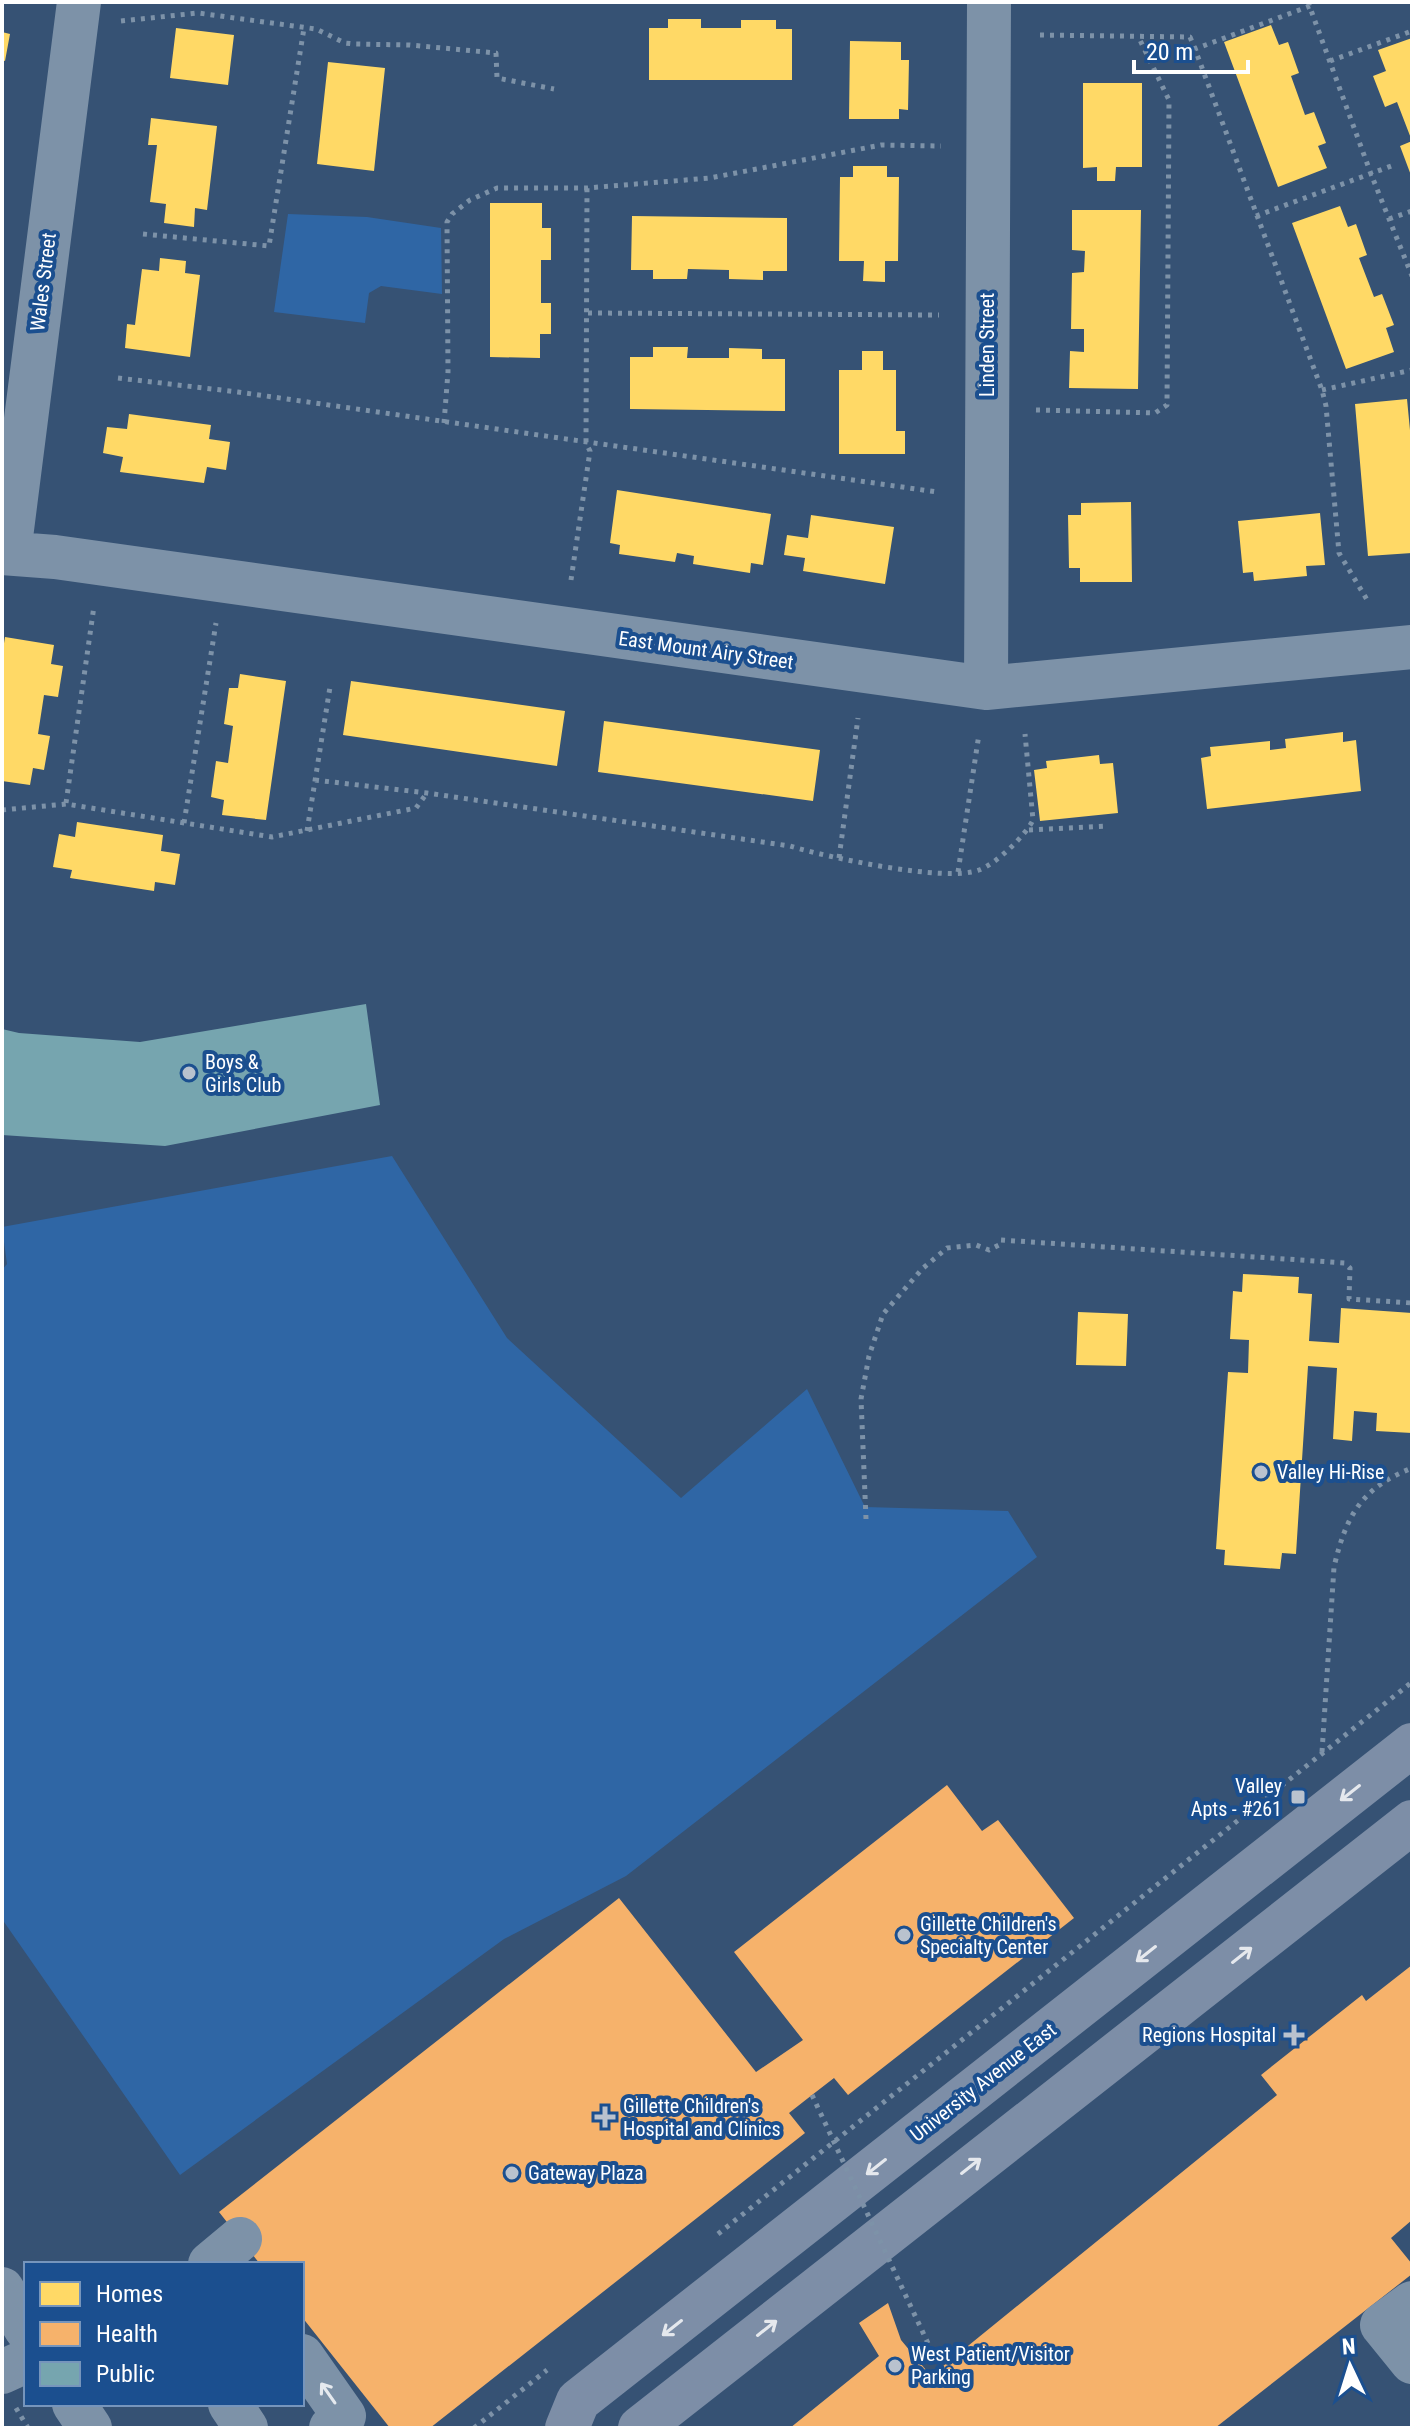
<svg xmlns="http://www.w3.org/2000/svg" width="1414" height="2430" font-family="'Roboto Condensed',sans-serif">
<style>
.green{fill:#2f66a5}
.homes{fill:#ffd966}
.health{fill:#f6b26b}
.public{fill:#76a5af}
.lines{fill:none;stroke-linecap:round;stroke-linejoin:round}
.path{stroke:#7d92a8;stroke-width:5;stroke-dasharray:4 6;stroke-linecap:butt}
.minor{stroke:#7d92a8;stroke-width:44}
.major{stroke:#7d8ea7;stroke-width:44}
.path-bridge{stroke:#7d92a8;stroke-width:5;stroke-dasharray:4 6;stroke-linecap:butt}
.oneway{stroke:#e5e8ed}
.oneway2{stroke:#e5e9ee}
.poi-dot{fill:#b9c2ce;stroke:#1b4f8f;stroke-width:3}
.labels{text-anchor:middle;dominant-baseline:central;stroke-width:8;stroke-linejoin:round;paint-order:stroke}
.street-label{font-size:20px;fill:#fff;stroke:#1b4f8f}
.poi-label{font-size:20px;fill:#fff;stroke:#1b4f8f;text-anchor:start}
</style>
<rect width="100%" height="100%" fill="#365274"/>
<!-- green -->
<path class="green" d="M288,214L367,217L441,228L442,294L381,286L369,293L365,323L274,312Z
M392,1156L507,1338L681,1498L807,1389L865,1507L1008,1511L1037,1557L626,1876L504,1939L180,2175L2,1919V1270L7,1264L2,1227Z"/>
<!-- homes -->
<path class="homes" d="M668,19H701V28H741V20H776V29H792V80H649V28H668Z
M1271,25L1279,45L1288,42L1299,73L1291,76L1305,115L1314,112L1326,143L1318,146L1327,168L1278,187L1224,42Z
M176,28L234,35L228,85L170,78Z
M2,32L10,34L5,61L2,60Z
M1412,38V178L1400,146L1412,141L1397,102L1385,107L1373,76L1386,71L1378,50Z
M850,41L901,42V60H909L908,110L899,109V119H849Z
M328,62L385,68L374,171L317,164Z
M1083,83H1142V167H1116L1115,181H1097V167L1083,168Z
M151,118L217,126L207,210L195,208L194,227L164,223L166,204L150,202L157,145H148Z
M853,166H887V177H899L898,261H885V282L863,281L864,261H839L840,177H853Z
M490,203H542V228H551V260H541V303H551V334H540V358L490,357Z
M1340,206L1348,227L1356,224L1367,255L1359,258L1374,297L1382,294L1394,325L1386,328L1394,352L1346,369L1292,223Z
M1072,210H1141L1138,389L1069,388L1070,351L1084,352V329H1071L1072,273L1084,272L1085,251L1072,250Z
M632,216L787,218V271H763V280L729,279V270L688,269L687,279H653V270H631Z
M160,258L186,261L185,273L200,275L190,357L125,348L127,324L135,325L142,269L159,271Z
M653,347H688L687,358H729V348L762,349V359H785V411L630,409V357H653Z
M862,351H883V370H896V431H905V454H839V370H862Z
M1407,399L1412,451V553L1368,556L1355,404Z
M129,414L211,425L209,439L230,442L226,470L207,467L204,483L120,472L123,457L103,453L107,427L127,429Z
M617,490L771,514L763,565L751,563L750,573L693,564L694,556L677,553L675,562L619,554L620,545L610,543Z
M1131,502L1132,582H1080V568H1069L1068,515H1081V503Z
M1320,513L1325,565L1306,566L1307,576L1254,581L1253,572L1243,573L1238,521Z
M811,515L894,527L885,584L803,571L805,558L784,555L787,535L808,538Z
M5,637L54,645L51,664L63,666L58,697L44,695L38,734L50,736L44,770L33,768L30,785L2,781V656Z
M240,674L286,681L266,820L222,815L224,800L211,797L216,761L228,763L233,726L224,724L229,688H238Z
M351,681L565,711L557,766L343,735Z
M604,721L820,750L813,801L598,772Z
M1343,732V742L1356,740L1361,791L1207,809L1201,758L1211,756L1210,747L1270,741V750L1286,748L1285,739Z
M1099,755L1100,764L1113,763L1118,813L1040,821L1034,770L1047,768L1046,761Z
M77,822L163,835L161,851L180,854L175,885L155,882L154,891L70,878L72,870L53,867L59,834L75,837Z
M1243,1274L1299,1277L1298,1293L1312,1294L1309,1341L1339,1343L1341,1308L1412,1313V1433L1376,1431L1377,1413L1354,1411L1352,1441L1333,1439L1337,1368L1308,1366L1296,1554L1282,1553L1280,1569L1224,1565L1225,1550L1216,1549L1228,1372L1248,1373L1249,1340L1230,1339L1233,1291L1242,1292Z
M1078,1312L1128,1314L1126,1366L1076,1365Z"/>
<!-- health -->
<path class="health" d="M947,1785L982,1831L998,1820L1074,1918L848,2095L834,2078L812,2095L789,2113L805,2133L430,2428H390L302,2317V2264H260L219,2212L619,1898L756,2072L803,2040L734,1952Z
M1412,1965V2220L1391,2238L1412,2264V2274L1215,2428H790L879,2356L859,2323L888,2303L901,2340L931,2376L1277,2095L1261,2075L1362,1995L1366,2001Z"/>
<!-- public -->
<path class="public" d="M366,1004L380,1105L165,1146L2,1135V1029L19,1033L140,1042Z"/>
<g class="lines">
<!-- path -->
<path class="path" d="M1308,2L1371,174L1412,276
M1310,6L1195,49L1322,390L1326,406L1339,553L1369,603
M121,21L198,13L316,29L345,43L354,44L410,45L496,53L497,78L554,89
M1040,35L1190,37L1195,49
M1330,61L1412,31
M1256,216L1394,165
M1389,219L1412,211
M143,234L269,246L304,28
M588,313L939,315
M118,378L238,392L937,492
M1322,390L1412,370
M1036,410L1155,413L1167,405L1169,100L1138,36
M444,423L448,372L447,222L452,214L470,200L497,188H587L710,178L881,145L941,146
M571,580L590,451L586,443L587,188
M315,780L427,793L790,846C826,857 946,883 979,870C996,864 1026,835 1033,820L1025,734
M66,803L94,606
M2,810L66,804L272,837L416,808L427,793
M184,823L216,623
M1029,830L1107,826
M307,831L330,687
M839,858L858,718
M958,872L979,734
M866,1519L861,1399L869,1356L883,1314L922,1269L947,1248L976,1245L989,1250L999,1245L1001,1240L1345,1263L1350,1268L1349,1299L1412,1303
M1322,1752L1334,1567C1346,1516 1361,1488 1412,1468
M718,2234L1412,1682
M16,2408L28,2428
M474,2428L547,2370"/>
<!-- minor -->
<path class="minor" d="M2,553L55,557L986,688L1412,647
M9,553L79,2
M986,688L989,2
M210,2264L240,2239
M2,2289L26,2329
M1412,2303L1382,2325L1412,2362
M302,2356L344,2416L331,2428
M2,2372L26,2361
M74,2404L90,2428
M230,2404L246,2428"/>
<!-- major -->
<path class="major" d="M567,2428L578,2401L1412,1745
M640,2428L1412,1822"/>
<!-- path-bridge -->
<path class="path-bridge" d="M812,2095L940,2369"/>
</g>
<!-- one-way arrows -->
<defs><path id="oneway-shaft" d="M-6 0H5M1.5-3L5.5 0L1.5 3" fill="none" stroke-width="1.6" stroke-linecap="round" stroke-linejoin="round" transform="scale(2)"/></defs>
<g class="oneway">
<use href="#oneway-shaft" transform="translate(1350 1793) rotate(142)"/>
<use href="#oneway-shaft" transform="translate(1146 1954) rotate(142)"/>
<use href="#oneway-shaft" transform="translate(1242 1955) rotate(-38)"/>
<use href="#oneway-shaft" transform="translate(971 2166) rotate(-38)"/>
<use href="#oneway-shaft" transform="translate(876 2167) rotate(142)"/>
<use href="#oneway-shaft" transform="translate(672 2328) rotate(142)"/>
<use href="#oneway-shaft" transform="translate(767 2328) rotate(-38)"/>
</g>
<use class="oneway2" href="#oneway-shaft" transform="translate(328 2393) rotate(-125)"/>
<!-- markers -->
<g class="poi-dot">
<circle cx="189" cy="1073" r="8"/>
<circle cx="1261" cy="1472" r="8"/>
<rect x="1290" y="1789" width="16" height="16" rx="4"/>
<circle cx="904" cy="1935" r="8"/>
<path d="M1290 2023h8v8h8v8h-8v8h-8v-8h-8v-8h8z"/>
<path d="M601 2105h8v8h8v8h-8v8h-8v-8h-8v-8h8z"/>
<circle cx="512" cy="2173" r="8"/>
<circle cx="895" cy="2366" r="8"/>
</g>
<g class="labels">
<!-- street labels -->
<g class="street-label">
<text transform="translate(43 282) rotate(-83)">Wales Street</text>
<text transform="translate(987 345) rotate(-90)">Linden Street</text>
<text transform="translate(706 650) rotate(8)">East Mount Airy Street</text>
<text transform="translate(983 2082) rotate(-38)">University Avenue East</text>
</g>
<!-- poi labels -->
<g class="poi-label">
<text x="205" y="1062">Boys &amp;<tspan x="205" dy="23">Girls Club</tspan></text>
<text x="1277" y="1472">Valley Hi-Rise</text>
<text x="1282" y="1786" text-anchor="end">Valley<tspan x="1282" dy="23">Apts - #261</tspan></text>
<text x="920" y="1924">Gillette Children's<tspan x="920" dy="23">Specialty Center</tspan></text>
<text x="1276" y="2035" text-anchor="end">Regions Hospital</text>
<text x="623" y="2106">Gillette Children's<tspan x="623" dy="23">Hospital and Clinics</tspan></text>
<text x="528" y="2173">Gateway Plaza</text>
<text x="911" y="2354">West Patient/Visitor<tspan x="911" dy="23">Parking</tspan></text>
</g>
</g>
<!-- border -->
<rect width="1414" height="2430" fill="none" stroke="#ffffff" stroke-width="8"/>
<!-- legend -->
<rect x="24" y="2262" width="280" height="144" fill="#1b4f8f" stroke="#7695bc" stroke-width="2"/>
<rect x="40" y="2282" width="40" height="24" fill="#ffd966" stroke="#7695bc" stroke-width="2"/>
<text x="96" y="2302" font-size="24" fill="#ffffff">Homes</text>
<rect x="40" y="2322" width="40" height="24" fill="#f6b26b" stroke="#7695bc" stroke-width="2"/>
<text x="96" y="2342" font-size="24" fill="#ffffff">Health</text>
<rect x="40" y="2362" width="40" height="24" fill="#76a5af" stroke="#7695bc" stroke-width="2"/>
<text x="96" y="2382" font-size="24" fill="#ffffff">Public</text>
<!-- north arrow -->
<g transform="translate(1350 2366) rotate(356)" stroke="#1b4f8f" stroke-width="6" paint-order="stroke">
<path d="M0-6L14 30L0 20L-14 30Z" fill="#ffffff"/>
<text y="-12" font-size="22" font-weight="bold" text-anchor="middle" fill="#ffffff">N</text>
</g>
<!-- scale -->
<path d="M1134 60v12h114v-12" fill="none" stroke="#ffffff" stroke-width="4"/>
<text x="1146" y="60" font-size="24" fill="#ffffff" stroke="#1b4f8f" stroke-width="6" paint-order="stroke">20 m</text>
</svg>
